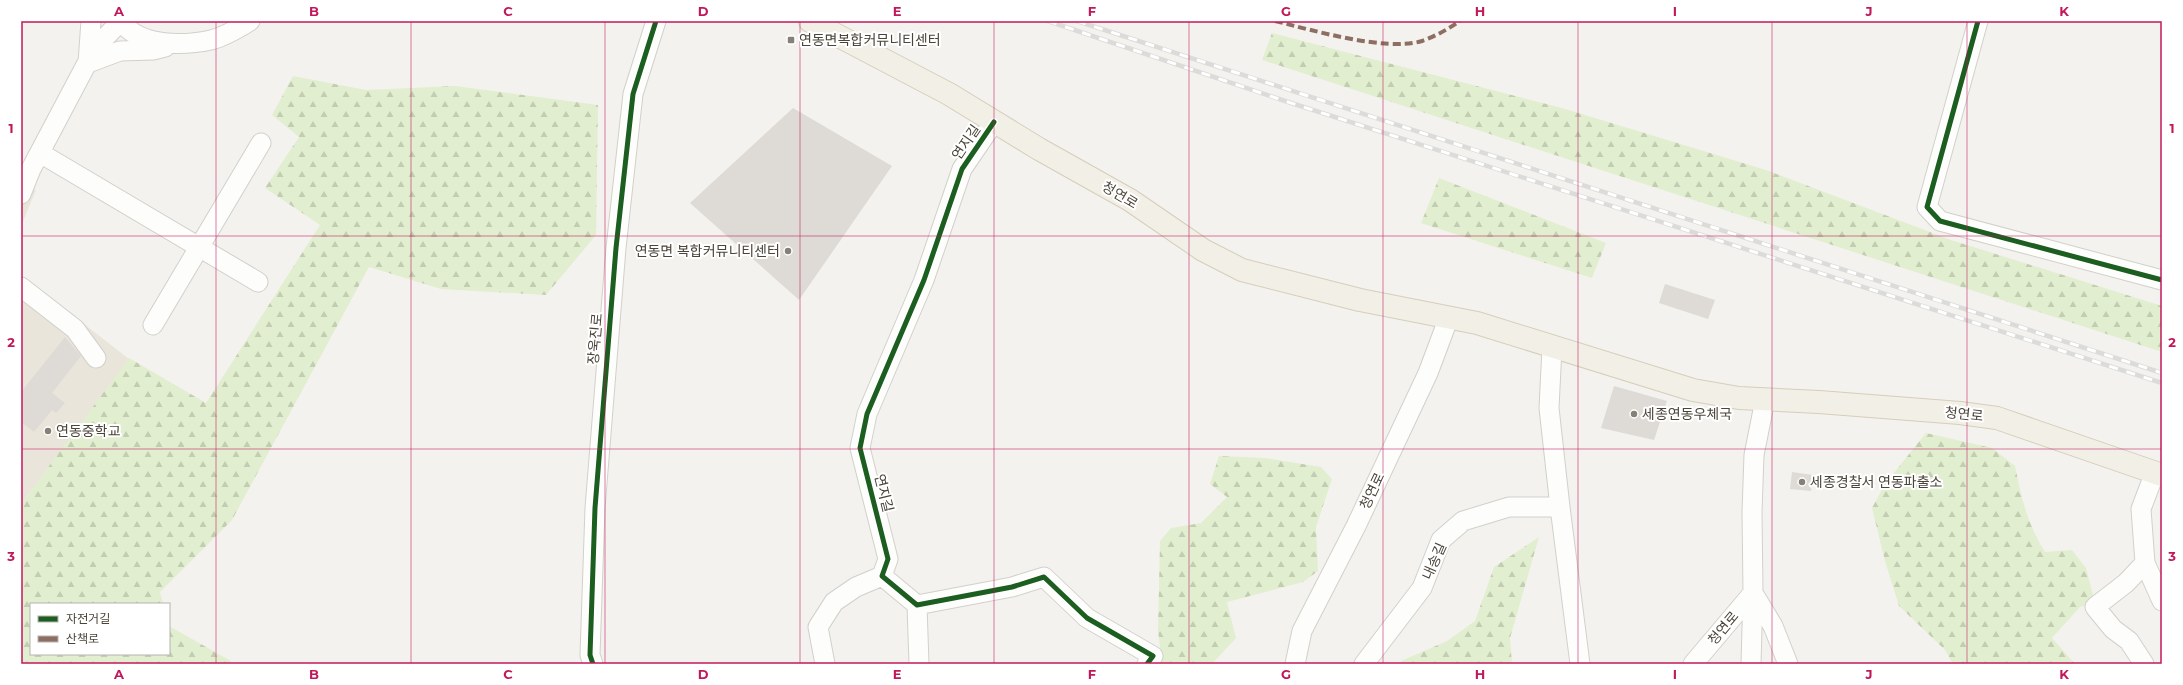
<svg xmlns="http://www.w3.org/2000/svg" width="2183" height="685" font-family="Montserrat,'Noto Sans KR',sans-serif">
<style>
.education{fill:#eae5da}
.forest{fill:url(#forest-firs)}
.building{fill:#dedbd6}
.lines{fill:none;stroke-linecap:round;stroke-linejoin:round}
.minor-casing{stroke:#d2d0cb;stroke-width:21}
.major-casing{stroke:#d6cebb;stroke-width:24}
.minor{stroke:#fdfdfc;stroke-width:19}
.major{stroke:#f2efe6;stroke-width:22}
.rail-casing{stroke:#dbdbda;stroke-width:4.5}
.rail{stroke:#fff;stroke-width:3;stroke-dasharray:9;stroke-linecap:butt}
.quiet{stroke:#8d6e63;stroke-width:4;stroke-dasharray:8 4;stroke-linecap:butt}
.cycleway-casing{stroke:#fff;stroke-width:8}
.cycleway{stroke:#1b5e20;stroke-width:5}
.grid{fill:none;stroke:#c2185b;stroke-width:1;stroke-opacity:0.55}
.poi-dot{fill:#868178;stroke:#fff;stroke-width:1.5}
.labels{text-anchor:middle;dominant-baseline:central;stroke-width:4;stroke-linejoin:round;paint-order:stroke}
.poi-label{font-size:14px;fill:#4b4439;stroke:#fff;text-anchor:start}
.street-label{font-size:14px;fill:#4b4439;stroke:#fff}
.neatline{fill:none;stroke:#c2185b;stroke-width:1.5}
.grid-label{font-size:13px;text-anchor:middle;font-weight:bold;fill:#c2185b}
</style>
<defs>
<pattern id="forest-firs" width="22" height="20" patternUnits="userSpaceOnUse"><rect width="22" height="20" fill="#e1eecf"/><path d="M5 1l3.5 6h-7zM16 11l3.5 6h-7z" fill="#c3cdb2"/></pattern>
</defs>
<rect width="100%" height="100%" fill="#f4f2ee"/>
<!-- education -->
<path class="education" d="M21,184L36,190L21,226Z
M21,275L129,359L21,504Z"/>
<!-- forest -->
<path class="forest" d="M1272,33L1562,108L1766,170L1951,240L2162,306V352L1262,60Z
M293,76L366,90L455,86L598,105L596,235L546,295L441,289L369,267L232,520L160,592L163,604H31V654H169V626L231,661L230,664H21V504L129,358L206,403L320,225L265,188L299,137L272,115Z
M1439,178L1606,243L1592,278L1421,223Z
M1926,433L1992,448L2015,466C2022,500 2027,523 2045,552L2072,550L2086,568L2095,603L2080,607L2052,638L2075,664H1953L1945,650L1899,606L1885,561L1872,508L1885,484Z
M1219,456L1265,458L1321,467L1332,479L1316,527L1318,571L1303,582L1227,602L1236,638L1212,664H1157L1161,659L1158,629L1160,541L1171,528L1201,523L1227,497L1210,484Z
M1539,537L1510,638L1512,664H1402L1401,661L1447,641L1475,621L1494,567Z"/>
<!-- building -->
<path class="building" d="M793,108L892,166L799,300L690,203Z
M1665,284L1715,300L1708,319L1659,303Z
M65,337L81,356L52,393L65,403L56,413L52,410L34,432L21,422V392Z
M1614,386L1667,401L1654,440L1601,428Z
M1792,472L1813,475L1811,491L1790,489Z"/>
<g class="lines">
<defs>
<path id="minor" d="M91,21L88,63L120,51L153,50L165,47
M121,21C139,47 183,46 211,40C223,37 239,28 250,21
M1978,21L1927,207L1940,221L2162,280
M994,122L962,169L924,280L867,414L860,448L888,559L882,576L917,605L1012,587L1044,577L1087,618L1153,656L1147,664
M40,153L258,282
M21,194L31,169L95,48L121,21
M21,287L75,329L96,358
M153,325L261,143
M1552,348L1549,408L1560,507L1580,664
M1765,400L1754,455L1752,512L1753,593L1773,626L1788,664
M2155,472L2141,509L2145,563L2162,601
M917,605L919,664
M593,664L590,655L595,508L616,248L633,94L656,21
M825,664L818,627L834,602L856,587L882,576
M1295,664L1302,631L1356,526L1428,373L1449,317
M1364,664L1422,588L1441,540L1463,521L1509,507H1560
M1693,664L1753,593
M1751,664L1753,593
M2144,664L2129,641L2113,629L2095,607L2126,583L2145,563"/>
<path id="major" d="M810,21L949,94L1039,149L1130,200L1203,250L1242,270L1360,300L1477,323L1693,390L1739,398L1819,402L1960,413L1997,418L2162,475"/>
</defs>
<!-- minor casing -->
<use href="#minor" class="minor-casing"/>
<!-- major casing -->
<use href="#major" class="major-casing"/>
<!-- minor -->
<use href="#minor" class="minor"/>
<!-- major -->
<use href="#major" class="major"/>
<defs>
<path id="rail" d="M1048,21L1285,101L2162,383
M1077,21L2162,373"/>
</defs>
<!-- rail casing -->
<use href="#rail" class="rail-casing"/>
<!-- rail -->
<use href="#rail" class="rail"/>
<!-- quiet -->
<path class="quiet" d="M1275,21C1312,30 1386,52 1422,41C1436,36 1448,29 1460,21"/>
<defs>
<path id="cycleway" d="M1978,21L1927,207L1940,221L2162,280
M994,122L962,169L924,280L867,414L860,448L888,559L882,576L917,605L1012,587L1044,577L1087,618L1153,656L1147,664
M593,664L590,655L595,508L616,248L633,94L656,21"/>
</defs>
<!-- cycleway casing -->
<use href="#cycleway" class="cycleway-casing"/>
<!-- cycleway -->
<use href="#cycleway" class="cycleway"/>
</g>
<!-- grid -->
<path class="grid" d="M216,21V664M411,21V664M605,21V664M800,21V664M994,21V664M1189,21V664M1383,21V664M1578,21V664M1772,21V664M1967,21V664M21,236H2162M21,449H2162"/>
<!-- markers -->
<g class="poi-dot">
<rect x="787" y="36" width="8" height="8" rx="2"/>
<circle cx="788" cy="251" r="4"/>
<circle cx="1634" cy="414" r="4"/>
<circle cx="48" cy="431" r="4"/>
<circle cx="1802" cy="482" r="4"/>
</g>
<g class="labels">
<!-- poi labels -->
<g class="poi-label">
<text x="799" y="40">연동면복합커뮤니티센터</text>
<text x="780" y="251" text-anchor="end">연동면 복합커뮤니티센터</text>
<text x="1642" y="414">세종연동우체국</text>
<text x="56" y="431">연동중학교</text>
<text x="1810" y="482">세종경찰서 연동파출소</text>
</g>
<!-- street labels -->
<g class="street-label">
<text transform="translate(966 142) rotate(-56)">연지길</text>
<text transform="translate(1120 195) rotate(31)">청연로</text>
<text transform="translate(595 339) rotate(-85)">장욱진로</text>
<text transform="translate(1964 414) rotate(6)">청연로</text>
<text transform="translate(1372 491) rotate(-65)">청연로</text>
<text transform="translate(884 493) rotate(76)">연지길</text>
<text transform="translate(1434 561) rotate(-66)">내송길</text>
<text transform="translate(1723 628) rotate(-50)">청연로</text>
</g>
</g>
<!-- border -->
<rect width="2183" height="685" fill="none" stroke="#ffffff" stroke-width="44"/>
<!-- legend -->
<rect x="30" y="603" width="140" height="52" fill="#ffffff" stroke="#b7b4b0"/>
<rect x="38" y="616" width="20" height="6" fill="#1b5e20" stroke="#b7b4b0"/>
<text x="66" y="623" font-size="12" fill="#4b4439">자전거길</text>
<rect x="38" y="636" width="20" height="6" fill="#8d6e63" stroke="#b7b4b0"/>
<text x="66" y="643" font-size="12" fill="#4b4439">산책로</text>
<rect x="22" y="22" width="2139" height="641" class="neatline"/>
<g class="grid-label">
<text x="119" y="16">A</text>
<text x="314" y="16">B</text>
<text x="508" y="16">C</text>
<text x="703" y="16">D</text>
<text x="897" y="16">E</text>
<text x="1092" y="16">F</text>
<text x="1286" y="16">G</text>
<text x="1480" y="16">H</text>
<text x="1675" y="16">I</text>
<text x="1869" y="16">J</text>
<text x="2064" y="16">K</text>
<text x="11" y="133">1</text>
<text x="2172" y="133">1</text>
<text x="11" y="347">2</text>
<text x="2172" y="347">2</text>
<text x="11" y="561">3</text>
<text x="2172" y="561">3</text>
<text x="119" y="679">A</text>
<text x="314" y="679">B</text>
<text x="508" y="679">C</text>
<text x="703" y="679">D</text>
<text x="897" y="679">E</text>
<text x="1092" y="679">F</text>
<text x="1286" y="679">G</text>
<text x="1480" y="679">H</text>
<text x="1675" y="679">I</text>
<text x="1869" y="679">J</text>
<text x="2064" y="679">K</text>
</g>
</svg>
